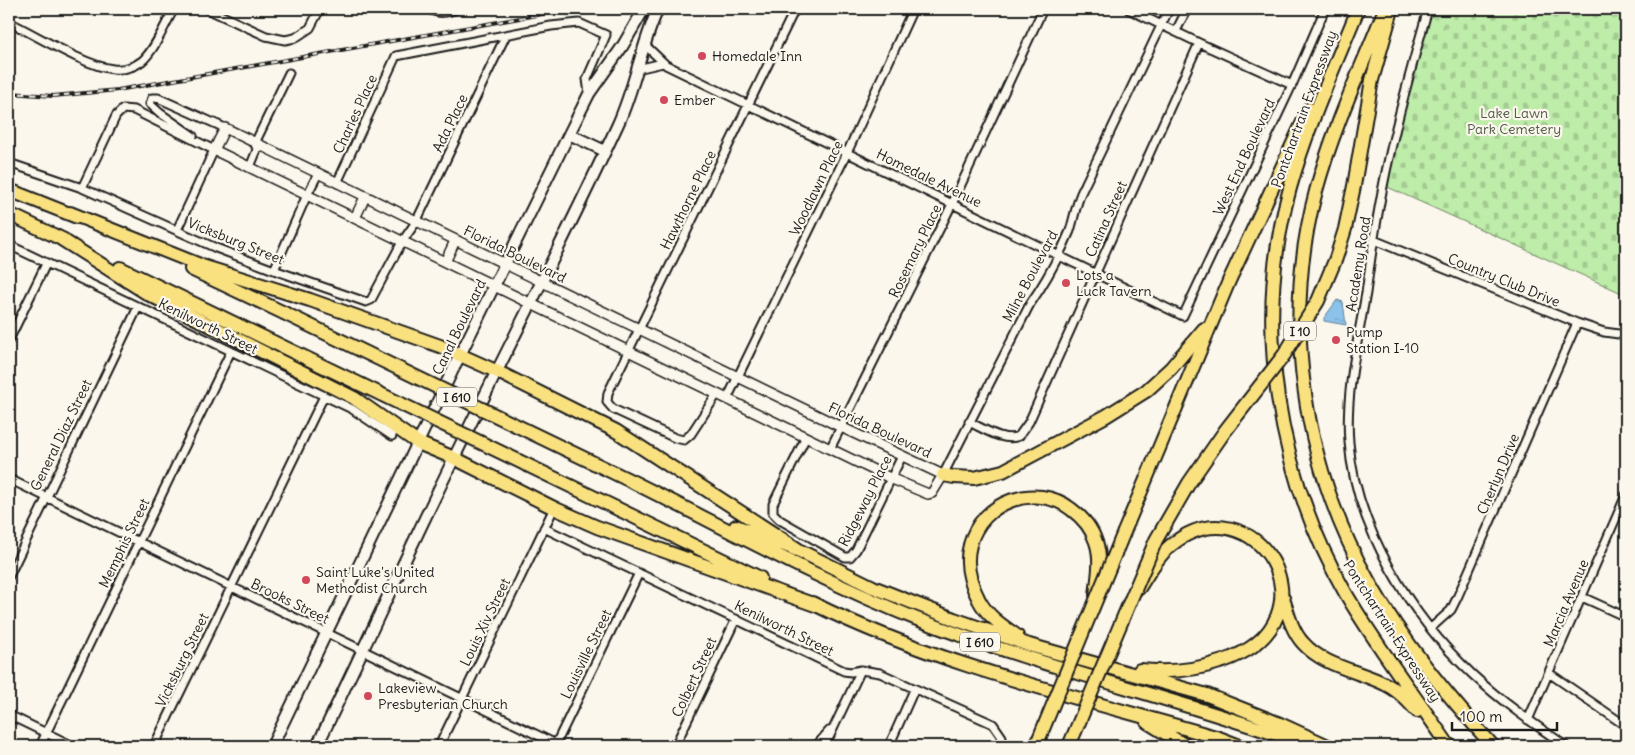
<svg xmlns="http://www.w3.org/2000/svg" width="1635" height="755" font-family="Delius,sans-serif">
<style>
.cemetery{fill:url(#cemetery-stones);stroke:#6d8462}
.water{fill:url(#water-ripples);stroke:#5f8098}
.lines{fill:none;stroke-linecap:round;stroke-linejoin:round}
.minor-casing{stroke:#1c1c1c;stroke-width:11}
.tertiary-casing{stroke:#1c1c1c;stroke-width:12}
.secondary-casing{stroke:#1c1c1c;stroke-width:14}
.motorway-casing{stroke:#1c1c1c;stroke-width:16}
.minor{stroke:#fbf7ec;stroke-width:7}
.tertiary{stroke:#fbf7ec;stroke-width:9}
.secondary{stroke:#fbf7ec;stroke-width:10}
.motorway{stroke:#fae180;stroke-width:12}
.rail-casing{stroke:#1c1c1c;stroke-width:4}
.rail{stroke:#fbf7ec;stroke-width:2;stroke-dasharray:5.5;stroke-linecap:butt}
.motorway-bridge-casing{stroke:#1c1c1c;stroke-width:16;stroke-linecap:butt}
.motorway-bridge{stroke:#fae180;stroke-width:12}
.poi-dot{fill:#d1495b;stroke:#fbf7ec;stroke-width:2}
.labels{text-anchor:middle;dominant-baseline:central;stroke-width:4.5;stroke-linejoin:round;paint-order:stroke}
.shield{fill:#fbf7ec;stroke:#5f5e5a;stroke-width:1}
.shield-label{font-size:12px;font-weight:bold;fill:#1c1c1c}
.poi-label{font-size:14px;fill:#1c1c1c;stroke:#fbf7ec;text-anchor:start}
.street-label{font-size:14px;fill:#1c1c1c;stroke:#fbf7ec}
.park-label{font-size:14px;fill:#4d5a46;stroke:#fbf7ec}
</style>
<defs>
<pattern id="cemetery-stones" width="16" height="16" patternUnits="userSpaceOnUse" patternTransform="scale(1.25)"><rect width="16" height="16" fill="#beeca9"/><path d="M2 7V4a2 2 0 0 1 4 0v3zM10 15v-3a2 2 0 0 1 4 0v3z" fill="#a3ca91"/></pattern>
<pattern id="water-ripples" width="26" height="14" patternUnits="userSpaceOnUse" patternTransform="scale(1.25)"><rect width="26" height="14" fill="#8cc3ea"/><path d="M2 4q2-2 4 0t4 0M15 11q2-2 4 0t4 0" fill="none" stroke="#78a7c8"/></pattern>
</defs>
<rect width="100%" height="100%" fill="#fbf7ec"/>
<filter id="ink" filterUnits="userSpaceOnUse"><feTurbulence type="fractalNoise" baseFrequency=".02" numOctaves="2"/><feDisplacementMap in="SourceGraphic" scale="10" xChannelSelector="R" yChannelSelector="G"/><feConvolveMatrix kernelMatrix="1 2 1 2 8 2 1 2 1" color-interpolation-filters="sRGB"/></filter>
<g filter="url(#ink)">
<!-- cemetery -->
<path class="cemetery" d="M1428,9H1626V295L1383,185Z"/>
<!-- water -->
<path class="water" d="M1337,300L1343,302L1346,325L1324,321V318Z"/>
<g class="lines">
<defs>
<path id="minor" d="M207,9L266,36L285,40L295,38L310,28L320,9
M429,9C439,14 447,13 457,9
M1128,9L1199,43L1292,85
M1428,9C1414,58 1400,107 1389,158C1379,202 1372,248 1366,293C1358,340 1345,394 1349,442C1355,527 1412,618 1473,675C1502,702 1534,724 1566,746
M9,22C36,35 85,66 113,69C123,70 134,67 142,61C155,50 165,24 174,9
M1176,31L1187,9
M645,45L666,65L1183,316L1292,85L1325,9
M637,69L663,63
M193,136L160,113L150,104L152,98H158L225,128
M9,163L82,188L216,248L274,270L366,302L371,300L402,242L416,222L506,35
M250,167L257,150L255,143L289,73
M337,183L396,56L551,26L579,23L606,35L587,79L589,94
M82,188L116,116L123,109L134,110L214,150
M177,230L214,150
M1374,240L1577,323L1604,332L1626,335
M9,245L352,409L392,436
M274,270L307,195L318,174
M9,340L46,264
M717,394L691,434L684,440L675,438L613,409L607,402L608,393L795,9
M727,399L847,153L913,9
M969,422C983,428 1004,443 1019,436L1029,422L1199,43
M806,437L773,504V513L780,520L845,557H850L856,550L902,456
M830,449L952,204L1043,9
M943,475L1030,304C1046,281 1059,257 1070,231C1074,218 1076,205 1081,193L1169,9
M9,479L560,746
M544,528L844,671L851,672L861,670L880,673L993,724L1002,737L998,746
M9,576L138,307
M1582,597L1626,617
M1431,628L1451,610L1457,598L1577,323
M1549,673L1626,726
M9,715L73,746
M1528,720L1626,495
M40,746L231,351
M154,746L324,396
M439,746L554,508
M555,746L639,573
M675,746L736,619
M816,746L829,731
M825,746L861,670
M889,746L914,690"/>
<path id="tertiary" d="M225,128L841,427L943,475L932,493L928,494L890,478L214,150Z
M355,218L365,197
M445,262L455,241"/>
<path id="secondary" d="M569,134L605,151
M272,746L460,355L569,134L589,94L622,47L644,9
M317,746C363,651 407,554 454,458C508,347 566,237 618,124C635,87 641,46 658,9"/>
<path id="motorway" d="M1358,9C1334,68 1307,127 1290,188C1252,324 1277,473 1346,594C1377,647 1415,696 1449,746
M1385,9C1361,69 1333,128 1316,191C1281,321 1303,464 1369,582C1403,642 1447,695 1493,746
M1354,186L1372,80L1391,13
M9,190L77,217
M70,213L205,267L310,300L440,346L498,372L616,431L802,552
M9,214L64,240
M58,237L148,294L354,398L418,443L454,458L556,509L597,527L818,606
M120,268L273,342
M191,269L284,313
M943,475L954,477L974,478L1003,471L1106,416L1146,391L1171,368L1204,329
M631,481C726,528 819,580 917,619C1046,669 1181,699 1310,746
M618,509L760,578
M736,526L802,552L873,587L954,619L1029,645L1207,695L1280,724L1328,746
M1124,532L1229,281L1309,109
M1139,588C1148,574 1157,557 1170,546C1254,476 1343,620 1223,661C1197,670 1168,673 1140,670
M1283,598C1288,614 1292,631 1303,643C1323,666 1359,671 1385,684C1398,690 1408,701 1417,711
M812,603C941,667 1082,698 1219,738L1240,746
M1017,636C1003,626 987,616 979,600C970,583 965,563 970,545C981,501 1036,482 1071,509C1082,517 1092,529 1096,542C1102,559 1098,578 1096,595
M1147,722L1186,746"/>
</defs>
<!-- minor casing -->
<use href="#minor" class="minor-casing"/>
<!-- tertiary casing -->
<use href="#tertiary" class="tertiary-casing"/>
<!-- secondary casing -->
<use href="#secondary" class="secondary-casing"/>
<!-- motorway casing -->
<use href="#motorway" class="motorway-casing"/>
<!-- minor -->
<use href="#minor" class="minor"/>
<!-- tertiary -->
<use href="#tertiary" class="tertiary"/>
<!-- secondary -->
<use href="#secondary" class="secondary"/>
<!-- motorway -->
<use href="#motorway" class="motorway"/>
<defs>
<path id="rail" d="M9,93L53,96L118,90L570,9"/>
</defs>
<!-- rail casing -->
<use href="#rail" class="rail-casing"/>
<!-- rail -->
<use href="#rail" class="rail"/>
<defs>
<path id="motorway-bridge" d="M284,313L631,481
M273,342L618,509
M1036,746L1124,532
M1069,746L1156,540L1189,483L1225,431L1284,355L1318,301L1336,258L1345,229L1354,186"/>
</defs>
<!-- motorway-bridge casing -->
<use href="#motorway-bridge" class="motorway-bridge-casing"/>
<!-- motorway-bridge -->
<use href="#motorway-bridge" class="motorway-bridge"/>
</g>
</g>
<!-- markers -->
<g class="poi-dot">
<circle cx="702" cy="56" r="5"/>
<circle cx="664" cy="100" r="5"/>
<circle cx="1066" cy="283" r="5"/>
<circle cx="1336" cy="340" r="5"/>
<circle cx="306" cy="580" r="5"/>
<circle cx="368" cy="696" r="5"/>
</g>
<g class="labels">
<!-- shield labels -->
<g class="shield">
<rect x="1284" y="321.5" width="32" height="19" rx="4"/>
<rect x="437" y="387.5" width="40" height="19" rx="4"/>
<rect x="960" y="632.5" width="40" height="19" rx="4"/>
</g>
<g class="shield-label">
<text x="1300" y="331">I 10</text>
<text x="457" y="397">I 610</text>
<text x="980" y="642">I 610</text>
</g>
<!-- poi labels -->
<g class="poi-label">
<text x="712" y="56">Homedale Inn</text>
<text x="674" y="100">Ember</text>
<text x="1076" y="275">Lots a<tspan x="1076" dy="16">Luck Tavern</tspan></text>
<text x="1346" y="332">Pump<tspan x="1346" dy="16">Station I-10</tspan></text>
<text x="316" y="572">Saint Luke's United<tspan x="316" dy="16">Methodist Church</tspan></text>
<text x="378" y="688">Lakeview<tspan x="378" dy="16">Presbyterian Church</tspan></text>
</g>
<!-- street labels -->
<g class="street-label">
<text transform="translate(1304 109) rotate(-70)">Pontchartrain Expressway</text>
<text transform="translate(355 114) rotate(-65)">Charles Place</text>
<text transform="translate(450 123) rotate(-64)">Ada Place</text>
<text transform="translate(1244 157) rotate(-65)">West End Boulevard</text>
<text transform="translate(929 178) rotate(26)">Homedale Avenue</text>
<text transform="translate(816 188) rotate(-64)">Woodlawn Place</text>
<text transform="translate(688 200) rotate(-64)">Hawthorne Place</text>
<text transform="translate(1106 219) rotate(-66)">Catina Street</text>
<text transform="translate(236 241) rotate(22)">Vicksburg Street</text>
<text transform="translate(915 251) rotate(-64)">Rosemary Place</text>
<text transform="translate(515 254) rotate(26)">Florida Boulevard</text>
<text transform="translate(1358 264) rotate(-81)">Academy Road</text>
<text transform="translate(1030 276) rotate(-62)">Milne Boulevard</text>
<text transform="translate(1504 280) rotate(22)">Country Club Drive</text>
<text transform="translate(208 326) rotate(26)">Kenilworth Street</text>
<text transform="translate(459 327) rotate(-64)">Canal Boulevard</text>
<text transform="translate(880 430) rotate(25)">Florida Boulevard</text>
<text transform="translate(61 435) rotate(-64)">General Diaz Street</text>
<text transform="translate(1498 474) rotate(-67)">Cherlyn Drive</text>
<text transform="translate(865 501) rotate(-63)">Ridgeway Place</text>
<text transform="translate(124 543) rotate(-64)">Memphis Street</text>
<text transform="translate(290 601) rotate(26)">Brooks Street</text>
<text transform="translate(1566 603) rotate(-67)">Marcia Avenue</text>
<text transform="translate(485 622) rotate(-64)">Louis Xiv Street</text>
<text transform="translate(784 628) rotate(26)">Kenilworth Street</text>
<text transform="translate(1392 631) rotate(57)">Pontchartrain Expressway</text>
<text transform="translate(586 654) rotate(-64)">Louisville Street</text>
<text transform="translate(182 660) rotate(-64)">Vicksburg Street</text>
<text transform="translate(694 677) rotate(-65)">Colbert Street</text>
</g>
<!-- park labels -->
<g class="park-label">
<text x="1514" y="113">Lake Lawn<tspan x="1514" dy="16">Park Cemetery</tspan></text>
</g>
</g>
<!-- margin -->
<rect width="1635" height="755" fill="none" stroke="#fbf7ec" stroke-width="30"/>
<rect x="15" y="15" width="1605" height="725" fill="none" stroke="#1c1c1c" stroke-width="2" filter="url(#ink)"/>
<!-- scale -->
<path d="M1452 722v8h105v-8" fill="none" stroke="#1c1c1c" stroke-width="2.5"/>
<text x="1460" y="722" font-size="15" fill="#1c1c1c" stroke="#fbf7ec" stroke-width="4" paint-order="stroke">100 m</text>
</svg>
